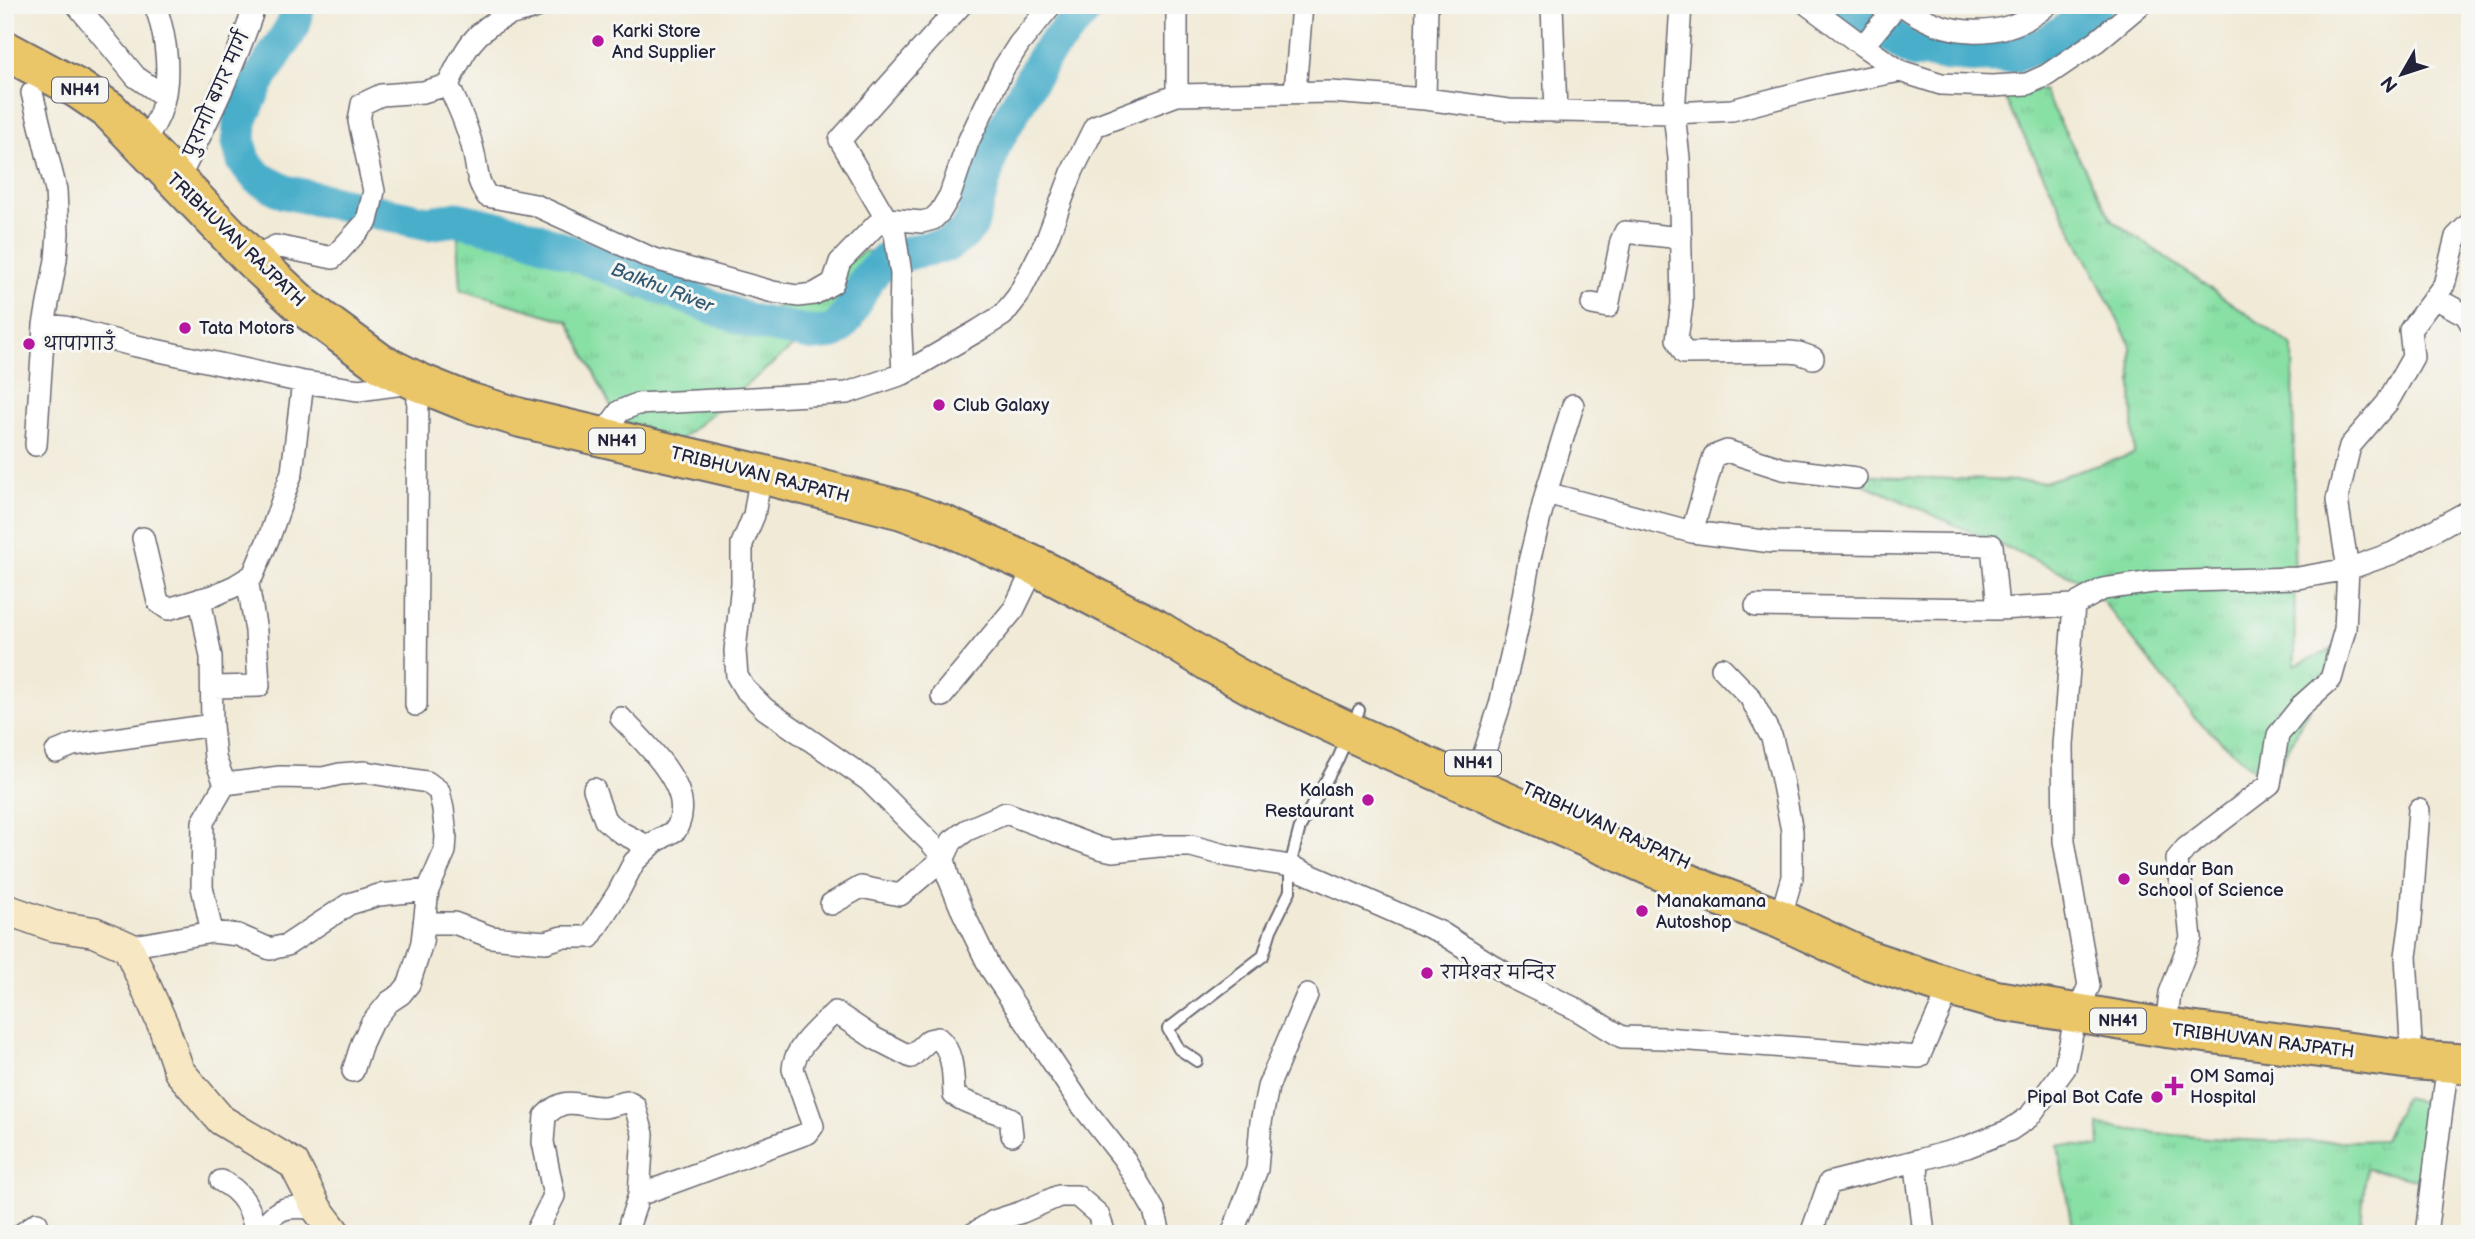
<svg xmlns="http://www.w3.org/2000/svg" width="2475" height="1239" font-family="'Balsamiq Sans','Playpen Sans Deva',sans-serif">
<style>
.grass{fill:url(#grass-tufts);stroke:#558170;stroke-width:2}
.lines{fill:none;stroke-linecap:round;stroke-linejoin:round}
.river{stroke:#4aaeca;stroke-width:35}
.lane-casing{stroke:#6a6872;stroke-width:14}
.street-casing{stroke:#6a6872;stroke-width:24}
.secondary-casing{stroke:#6a6872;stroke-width:33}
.highway-casing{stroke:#6a6872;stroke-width:42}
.lane{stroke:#fff;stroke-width:10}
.street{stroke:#fff;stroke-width:21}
.secondary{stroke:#f7e8c3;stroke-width:30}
.highway{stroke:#eac669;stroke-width:38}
.poi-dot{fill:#b5179e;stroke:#f6f6f2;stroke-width:2.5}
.labels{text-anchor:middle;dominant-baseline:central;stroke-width:6;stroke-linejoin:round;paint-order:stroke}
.shield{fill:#f6f6f2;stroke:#626272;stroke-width:2}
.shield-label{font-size:16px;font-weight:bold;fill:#22223b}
.poi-label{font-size:18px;fill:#22223b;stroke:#f6f6f2;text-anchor:start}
.street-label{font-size:18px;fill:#22223b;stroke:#f6f6f2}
.water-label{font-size:19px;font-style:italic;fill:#325a74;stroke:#f6f6f2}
</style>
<defs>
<pattern id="grass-tufts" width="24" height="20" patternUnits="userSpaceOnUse" patternTransform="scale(1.75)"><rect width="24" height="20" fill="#88e0a5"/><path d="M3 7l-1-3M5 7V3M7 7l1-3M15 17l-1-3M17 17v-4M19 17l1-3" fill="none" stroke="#75c08f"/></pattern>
</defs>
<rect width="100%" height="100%" fill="#f6f6f2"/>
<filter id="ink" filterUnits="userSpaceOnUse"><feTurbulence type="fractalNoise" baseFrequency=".0143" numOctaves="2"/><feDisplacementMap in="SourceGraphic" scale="14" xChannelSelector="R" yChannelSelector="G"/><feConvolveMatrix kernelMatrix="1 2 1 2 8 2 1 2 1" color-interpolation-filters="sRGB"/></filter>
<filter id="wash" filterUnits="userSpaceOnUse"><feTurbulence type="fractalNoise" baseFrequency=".00686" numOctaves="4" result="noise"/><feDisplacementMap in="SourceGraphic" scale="28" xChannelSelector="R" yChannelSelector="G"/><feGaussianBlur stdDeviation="1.57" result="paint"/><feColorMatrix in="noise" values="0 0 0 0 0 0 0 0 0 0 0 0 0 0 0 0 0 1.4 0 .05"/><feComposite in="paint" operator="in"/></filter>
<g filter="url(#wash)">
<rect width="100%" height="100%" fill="#f1ead7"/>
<!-- grass -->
<path class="grass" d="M2043,90L2112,220L2293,346L2295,665L2341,646L2270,784L2194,717L2089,584L1843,475L2044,482L2134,454L2131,346L2002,93Z
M457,219L639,297L764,315L865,251L906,254L672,446L616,417L568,321L461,290Z
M2404,1097L2433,1105L2422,1180L2366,1169L2360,1234H2073L2058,1145L2100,1147L2099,1125C2196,1141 2286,1144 2384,1140Z"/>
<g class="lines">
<!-- river -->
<path class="river" d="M298,5L293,26L257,83L240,121L239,142L244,161L258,178L285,192L428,223L457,219L520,233L750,321L815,334L834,332L846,319L868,278L885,260L915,251L947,245L962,235L971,225L993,147L1045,55L1089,5
M1847,5L1913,51L1977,56H2012L2044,44L2066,30L2096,5"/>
</g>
</g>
<g filter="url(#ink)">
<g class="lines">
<defs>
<path id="lane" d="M1197,1061L1179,1049L1168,1029L1263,956L1271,930L1290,891V866L1300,827L1338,759L1359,710"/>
<path id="street" d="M77,5L136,77L164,96
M1552,5L1556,112
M1681,5L1674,113L1679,158L1682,304L1677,339L1684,353L1789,352L1799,353L1813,358
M1808,5L1863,46
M1897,5L1863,46L1900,71
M1902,5C1945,38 2004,42 2047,5
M448,85C459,107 469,130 474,154C478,173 476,179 487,196L535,205L651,258L773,292L798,296L814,294L833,283L840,262L877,224L888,219L922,222L933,219L940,212L950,195L968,142L1003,69L1019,44L1051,5
M1295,92L1302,5
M32,93L56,190L58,233L56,260L44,325L65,327L132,345L303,382L359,390L418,382L416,705
M1177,95V5
M1425,99L1427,5
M142,147C148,136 156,124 160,113C172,79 167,38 155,5
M177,182C206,125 235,66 255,5
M251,258L276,246L333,258L367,221L374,191L359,121L362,104L381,95L423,92L448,85C463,53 474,29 509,15C519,11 531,11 541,5
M2435,298L2466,315L2470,322
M1592,304L1608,307L1621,241L1625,232L1681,238
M903,374L900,316L901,274L895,234L840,140L961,5
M1573,405L1546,493L1692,532L1714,456L1727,451L1783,469L1856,478
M601,437L620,411L637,404L847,393L903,374L979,330L1003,315L1018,296L1047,239L1073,170L1095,126L1177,95L1331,92L1425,99L1509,110L1674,113L1732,110L1828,85L1900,71L1941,84L1992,86L2027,84L2047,75L2097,41L2140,5
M36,445L44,325
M761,474L754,515L742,544V583L735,651L737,676L744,688L765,709L868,780L931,843L944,858L948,876L961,908L990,968L1080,1103L1124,1159L1154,1210L1160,1234
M1692,532L1772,542L1992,545L1998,609
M143,538L158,602L168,609L215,595L235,586L253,575L270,535L292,472L303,382
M200,599L211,657L212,725L215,758L225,784L203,822L202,887L212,932L238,935L270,949L287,945L349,904L379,895L428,890
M1756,606L1998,609L2074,605L2103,589L2153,582L2298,578L2348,569L2393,553L2467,512L2470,514
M1722,668L1750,697L1772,738L1781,775L1792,831V877L1780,919
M212,687L259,686L256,631L247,579
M942,696L1014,609L1035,566
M56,752L73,745L212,725
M225,784L280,777L323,778L340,774L365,772L427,782L439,791L443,809L446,836L445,851L428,890L422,942L418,956L409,984L401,994L389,1002L371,1024L362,1043L353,1071
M1473,787L1500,705L1518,625L1529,562L1546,493
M594,789L605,820L620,832L649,847
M831,904L861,887L900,895L944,858L952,841L967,830L1006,813L1099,848L1113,851L1159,846H1191L1229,856L1290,866L1440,932L1514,979L1574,1008L1622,1037L1664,1038L1919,1057L1950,987
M424,923H454L491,937L522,940L546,942L562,937H590L618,893L634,862L655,842L676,830C678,825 681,820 681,814C687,781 642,740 621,718
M128,947L212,932
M2166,1028L2170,993L2191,938L2187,903L2178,873L2177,859L2186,848L2270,784L2278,735L2302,705L2331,679L2345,629L2348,569L2337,500L2350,446L2387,403L2413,357L2410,330L2444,285L2456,237L2470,223
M2412,1060L2406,956L2411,920L2419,810
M221,1181C243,1192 253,1210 255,1234
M22,1234L37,1223
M259,1234C275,1206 288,1205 317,1209
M535,1234L554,1196L543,1142L545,1116C567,1093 579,1108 605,1107C612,1106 620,1103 628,1102L635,1106L643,1134L639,1195
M629,1234L630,1222L639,1195L808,1133L813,1126L793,1069C794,1047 820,1027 835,1012L874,1038L911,1057L929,1040L938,1038C954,1051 953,1076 954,1095C971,1107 992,1109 1010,1118L1012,1135
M973,1234L994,1221L1022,1212L1059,1196H1077L1098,1214L1105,1234
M1232,1234L1257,1169L1261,1122L1268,1087L1307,995
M1811,1234L1829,1183L1919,1160
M1924,1234L1917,1174L1919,1160L1967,1147L2010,1130L2029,1117L2065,1068L2076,1014L2089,986L2064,841L2063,745L2074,605
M2426,1234L2448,1062"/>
<path id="secondary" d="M5,909L53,926L94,932L128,947L163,1025L179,1071L221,1120L294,1164L317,1209L336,1234"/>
<path id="highway" d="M5,50L78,89L109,110L251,258L304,307L380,363L418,382L465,401L521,418L761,474L902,510L944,525L1035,566L1156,629L1211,663L1256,688L1350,732L1706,891L1780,919L1866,959L1950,987L1996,1000L2166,1028L2412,1060L2470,1064"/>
</defs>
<!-- lane casing -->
<use href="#lane" class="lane-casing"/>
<!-- street casing -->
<use href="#street" class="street-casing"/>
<!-- secondary casing -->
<use href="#secondary" class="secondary-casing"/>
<!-- highway casing -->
<use href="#highway" class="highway-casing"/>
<!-- lane -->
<use href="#lane" class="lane"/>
<!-- street -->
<use href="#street" class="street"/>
<!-- secondary -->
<use href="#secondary" class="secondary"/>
<!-- highway -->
<use href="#highway" class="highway"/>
</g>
</g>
<!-- markers -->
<g class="poi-dot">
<circle cx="598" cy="41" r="7"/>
<circle cx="185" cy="328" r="7"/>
<circle cx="29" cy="344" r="7"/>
<circle cx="939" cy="405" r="7"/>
<circle cx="1368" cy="800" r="7"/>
<circle cx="2124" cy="879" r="7"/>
<circle cx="1642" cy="911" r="7"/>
<circle cx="1427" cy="973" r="7"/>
<path d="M2170.5 1075.5h7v7h7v7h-7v7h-7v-7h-7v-7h7z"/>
<circle cx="2157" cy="1097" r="7"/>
</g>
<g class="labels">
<!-- shield labels -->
<g class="shield">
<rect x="52" y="77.5" width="56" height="25" rx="5"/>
<rect x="589" y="428.5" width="56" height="25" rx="5"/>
<rect x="1445" y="750.5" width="56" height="25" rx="5"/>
<rect x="2090" y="1008.5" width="56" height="25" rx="5"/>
</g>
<g class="shield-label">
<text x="80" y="90">NH41</text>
<text x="617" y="441">NH41</text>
<text x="1473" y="763">NH41</text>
<text x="2118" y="1021">NH41</text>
</g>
<!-- poi labels -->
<g class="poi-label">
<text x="612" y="31">Karki Store<tspan x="612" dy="21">And Supplier</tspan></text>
<text x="199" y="328">Tata Motors</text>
<text x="43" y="344">थापागाउँ</text>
<text x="953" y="405">Club Galaxy</text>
<text x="1354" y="790" text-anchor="end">Kalash<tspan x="1354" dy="21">Restaurant</tspan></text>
<text x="2138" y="869">Sundar Ban<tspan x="2138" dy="21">School of Science</tspan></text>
<text x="1656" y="901">Manakamana<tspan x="1656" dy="21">Autoshop</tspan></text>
<text x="1441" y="973">रामेश्वर मन्दिर</text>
<text x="2190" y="1076">OM Samaj<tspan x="2190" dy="21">Hospital</tspan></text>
<text x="2143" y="1097" text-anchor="end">Pipal Bot Cafe</text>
</g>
<!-- street labels -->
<g class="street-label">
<text transform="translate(217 94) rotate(-66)">पुरानाो बगर मार्ग</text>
<text transform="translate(236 240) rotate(44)">TRIBHUVAN RAJPATH</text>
<text transform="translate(760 475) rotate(14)">TRIBHUVAN RAJPATH</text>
<text transform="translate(1606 826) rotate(25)">TRIBHUVAN RAJPATH</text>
<text transform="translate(2263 1041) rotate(7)">TRIBHUVAN RAJPATH</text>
</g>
<!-- water labels -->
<g class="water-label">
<text transform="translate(662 288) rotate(21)">Balkhu River</text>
</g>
</g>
<!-- margin -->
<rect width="2475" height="1239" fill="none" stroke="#f6f6f2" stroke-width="28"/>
<!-- north arrow -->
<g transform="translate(2402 74) rotate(231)" stroke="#f6f6f2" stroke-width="5" paint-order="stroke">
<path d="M0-5L12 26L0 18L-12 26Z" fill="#22223b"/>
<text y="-10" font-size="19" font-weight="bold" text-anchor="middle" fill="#22223b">N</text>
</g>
</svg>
